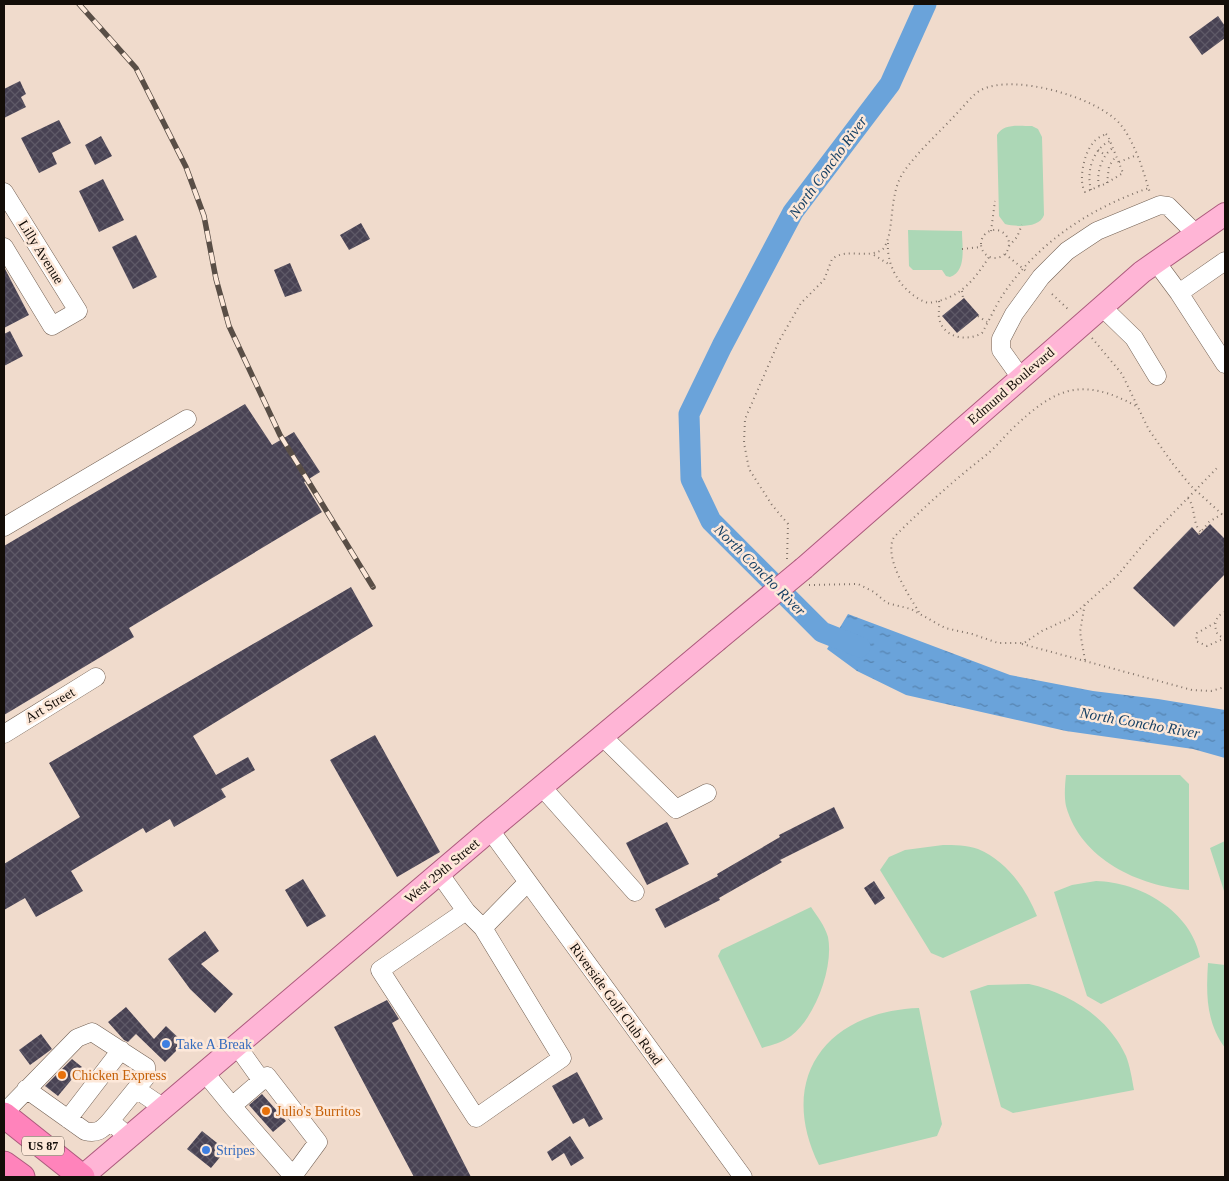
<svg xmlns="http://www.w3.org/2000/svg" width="1229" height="1181" font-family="'Times New Roman',serif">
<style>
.pitch{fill:#acd7b6}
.water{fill:url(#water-ripples)}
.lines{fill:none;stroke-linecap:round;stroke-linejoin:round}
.river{stroke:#6aa3da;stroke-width:21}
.building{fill:url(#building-cross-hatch)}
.minor-casing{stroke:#736154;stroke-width:19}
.major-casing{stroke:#ac5a7c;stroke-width:24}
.highway-casing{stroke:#ac5a7c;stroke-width:27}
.path{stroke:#83756b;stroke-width:2;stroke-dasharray:1 4;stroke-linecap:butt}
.minor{stroke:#fff;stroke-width:18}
.major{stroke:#ffb5d6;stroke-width:22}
.highway{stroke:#ff83bb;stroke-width:25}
.rail-casing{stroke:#594e46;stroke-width:5.5}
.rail{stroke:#fde8d9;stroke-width:4;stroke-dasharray:11;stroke-linecap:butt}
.major-bridge-casing{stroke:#ac5a7c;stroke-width:24;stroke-linecap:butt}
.major-bridge{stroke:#ffb5d6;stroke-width:22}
.shop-dot{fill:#3f7fe0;stroke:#fde8d9;stroke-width:2}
.food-dot{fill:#e8710a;stroke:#fde8d9;stroke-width:2}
.labels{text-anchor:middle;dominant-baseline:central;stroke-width:5;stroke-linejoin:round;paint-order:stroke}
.shield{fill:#fde8d9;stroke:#594f47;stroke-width:1}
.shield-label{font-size:12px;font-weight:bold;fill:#130d08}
.street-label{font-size:14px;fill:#130d08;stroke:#fde8d9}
.shop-label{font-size:14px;fill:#366cbe;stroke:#fde8d9;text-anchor:start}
.food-label{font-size:14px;fill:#c56008;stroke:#fde8d9;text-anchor:start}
.water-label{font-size:15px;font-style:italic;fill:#164064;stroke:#fde8d9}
</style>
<defs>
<pattern id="water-ripples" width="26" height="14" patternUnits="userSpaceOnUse" patternTransform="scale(1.25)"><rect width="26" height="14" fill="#6aa3da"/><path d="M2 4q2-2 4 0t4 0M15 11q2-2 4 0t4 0" fill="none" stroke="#5683af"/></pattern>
<pattern id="building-cross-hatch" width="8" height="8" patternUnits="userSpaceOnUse" patternTransform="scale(1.25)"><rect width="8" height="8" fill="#484253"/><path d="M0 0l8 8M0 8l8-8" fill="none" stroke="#5e5967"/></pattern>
</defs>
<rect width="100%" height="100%" fill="#f0dbcc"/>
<!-- pitch -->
<path class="pitch" d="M1032,126L1038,129L1042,137L1044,215C1040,228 1017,227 1005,224L999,216L997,135C1003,123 1020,126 1032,126Z
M908,230L962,231C962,247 967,271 950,277L946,276L942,270H913L909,266Z
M1066,775H1180L1189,784V890C1139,886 1081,860 1066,806C1064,796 1065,785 1066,775Z
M1225,841V894L1210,848Z
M943,845C954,845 967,845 978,849C1007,861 1026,889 1037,916L943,958L931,953L880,870L889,857L905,850Z
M1096,881C1140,882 1191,911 1200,957L1101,1004L1087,996L1054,892L1072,885Z
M811,907C817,916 825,926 828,937C834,967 815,1018 791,1036C783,1042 772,1045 762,1048L718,956L721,950Z
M1208,963L1225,965V1048C1206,1022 1206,994 1208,963Z
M1029,984C1069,993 1108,1017 1126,1056C1130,1066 1132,1079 1134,1090L1013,1113L1001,1107L970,991L988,985Z
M919,1008L942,1124L937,1136L819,1165C776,1078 827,1011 919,1008Z"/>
<!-- water -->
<path class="water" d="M848,614L1010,675L1093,691L1158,699L1225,710V758L1193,749L1066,731L906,695L857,671L827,649Z"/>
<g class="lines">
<!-- river -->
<path class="river" d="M860,647L822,632L711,521L691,479L689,414L722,346L793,212L890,84L926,4"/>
</g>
<!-- building -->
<path class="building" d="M1218,16L1225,26V38L1202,55L1189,37Z
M20,81L26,94L21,97L26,107L4,118V89Z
M59,120L71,143L52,153L57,164L39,173L21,138Z
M101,136L112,156L95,165L85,145Z
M103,179L124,220L99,232L79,191Z
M361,223L370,239L349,250L340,235Z
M136,235L157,277L133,289L112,247Z
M290,263L302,291L285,297L274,270Z
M4,267L29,315L4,328Z
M964,298L979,315L957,333L942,316Z
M10,331L23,356L4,366V334Z
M245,404L272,445L294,432L320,472L304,482L322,512L129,628L134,637L4,715V546Z
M1210,524L1225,539V574L1174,627L1133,588L1192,527L1199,535Z
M351,587L373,626L193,736L216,775L248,757L255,770L221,789L226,797L174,827L170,819L146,833L143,828L71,871L83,891L36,917L25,898L4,910V864L80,817L49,763Z
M375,735L440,852L397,877L330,760Z
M834,807L844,828L780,860L782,862L719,898L720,900L665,928L655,909L718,876L717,874L780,837L779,835Z
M667,822L689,864L647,885L626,843Z
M303,879L326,916L307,927L285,890Z
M874,881L885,898L875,905L864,888Z
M205,931L219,951L201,964L233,994L215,1013L190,989L168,959Z
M387,1000L399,1019L392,1023L471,1177H414L334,1027Z
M126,1007L154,1039L166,1026L184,1043L165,1062L136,1034L128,1042L124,1040L108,1022Z
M41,1034L52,1049L30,1065L19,1050Z
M72,1059L82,1067L58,1096L45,1086Z
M577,1072L603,1119L589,1127L584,1118L573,1124L552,1086Z
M262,1094L286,1121L273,1132L249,1105Z
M202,1131L226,1150L211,1168L187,1149Z
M570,1136L584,1158L571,1166L564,1153L552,1161L547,1152Z"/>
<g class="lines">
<defs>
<path id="minor" d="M4,192L78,311L52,326L4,247
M1156,262L1179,293L1225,364
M1179,293L1225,261
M1102,307L1134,338L1157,376
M1021,378L1001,350V339L1014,314L1041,277L1067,251L1097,231L1160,205L1168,206L1197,235
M4,527L187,419
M4,734L96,677
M602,736L676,809L707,793
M542,787L635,892
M490,830L743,1177
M439,873L466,911L483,928L562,1058L476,1118L380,970L466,911
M483,928L528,882
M237,1046L262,1081
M205,1073L232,1106
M26,1089L85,1131C97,1134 102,1130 110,1121
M4,1113L77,1038L92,1032L146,1067V1077L136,1089L164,1108
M68,1119L121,1050
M129,1137L110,1121L136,1089
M292,1177L293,1176L318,1142L267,1076L232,1106L293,1176"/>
<path id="major" d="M804,568L1142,272L1225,214
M82,1177L490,830L716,641"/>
<path id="highway" d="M4,1115L82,1177
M4,1164L22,1177"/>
</defs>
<!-- minor casing -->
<use href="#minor" class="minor-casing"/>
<!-- major casing -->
<use href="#major" class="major-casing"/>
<!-- highway casing -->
<use href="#highway" class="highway-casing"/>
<!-- path -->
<path class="path" d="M1106,134L1108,136L1123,173L1105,184L1085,192C1078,181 1084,153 1093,143C1096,139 1101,136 1106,134Z
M1098,150L1105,155
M1119,162L1137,155
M1107,183L1109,166L1116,156
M1099,186C1096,173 1102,155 1113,148
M1091,190C1086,171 1093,149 1110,141
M981 244a14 14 0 1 1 28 0a14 14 0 1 1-28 0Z
M991,231L995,201
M888,243C886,268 904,295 928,303C959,299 973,282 989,257
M1009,246L1017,237L1022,225
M962,249L981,247
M1005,254L1026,271
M874,255L890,265
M962,291L963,298
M1052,294L1070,311
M939,301C940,307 938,312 939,318C943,338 967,342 982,333C989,321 995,307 1002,296C1037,243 1090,208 1149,188
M978,316L987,322
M1092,338L1122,374L1149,430L1173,464L1191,486L1225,517
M1188,498C1196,508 1192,524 1201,532
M1199,534L1209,522L1222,514
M787,559L788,524L772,505L749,469L744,443L745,419L779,341L801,303L824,280L832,259C847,247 868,260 883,249C896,232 887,194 905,170C921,148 941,131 959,111C966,104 972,95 981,90C1013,73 1097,97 1120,124C1135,142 1143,170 1150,193
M809,585L858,584L874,592L887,603L911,609L945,628L972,634L998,643H1024L1042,631L1070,618L1117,576L1146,541L1217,468
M919,612C908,594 883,557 894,537C923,508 953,481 985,456C995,448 1003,438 1012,429C1055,388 1081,376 1136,406
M1225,612C1215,616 1213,625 1218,635L1225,639
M1215,623L1197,633L1196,641L1207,646L1223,639
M1022,644L1192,690L1211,691L1225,687
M1085,660L1080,632L1085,603"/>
<!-- minor -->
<use href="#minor" class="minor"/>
<!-- major -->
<use href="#major" class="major"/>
<!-- highway -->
<use href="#highway" class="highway"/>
<defs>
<path id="rail" d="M79,4L136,68L186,167L204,216L216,279L229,326L280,435L373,587"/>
</defs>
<!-- rail casing -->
<use href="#rail" class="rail-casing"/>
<!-- rail -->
<use href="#rail" class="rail"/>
<defs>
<path id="major-bridge" d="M716,641L804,568"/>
</defs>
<!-- major-bridge casing -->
<use href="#major-bridge" class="major-bridge-casing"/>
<!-- major-bridge -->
<use href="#major-bridge" class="major-bridge"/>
</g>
<!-- markers -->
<g class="shop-dot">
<circle cx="166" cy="1044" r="5"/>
<circle cx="206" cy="1150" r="5"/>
</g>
<g class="food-dot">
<circle cx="62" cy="1075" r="5"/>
<circle cx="266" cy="1111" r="5"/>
</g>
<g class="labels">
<!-- shield labels -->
<rect class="shield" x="22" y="1136.5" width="42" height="19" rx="4"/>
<g class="shield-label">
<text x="43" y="1146">US 87</text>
</g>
<!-- street labels -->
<g class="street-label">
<text transform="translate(41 252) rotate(58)">Lilly Avenue</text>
<text transform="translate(1011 386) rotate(-41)">Edmund Boulevard</text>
<text transform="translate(50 705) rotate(-31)">Art Street</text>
<text transform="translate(442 871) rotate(-40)">West 29th Street</text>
<text transform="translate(616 1004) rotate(54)">Riverside Golf Club Road</text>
</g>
<!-- shop labels -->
<g class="shop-label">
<text x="176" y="1044">Take A Break</text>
<text x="216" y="1150">Stripes</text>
</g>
<!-- food labels -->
<g class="food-label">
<text x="72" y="1075">Chicken Express</text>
<text x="276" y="1111">Julio's Burritos</text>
</g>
<!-- water labels -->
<g class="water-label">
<text transform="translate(828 167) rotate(-54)">North Concho River</text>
<text transform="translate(760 570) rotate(45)">North Concho River</text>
<text transform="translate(1140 723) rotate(10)">North Concho River</text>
</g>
</g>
<!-- border -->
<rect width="1229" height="1181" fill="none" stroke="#130d08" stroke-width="10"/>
</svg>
